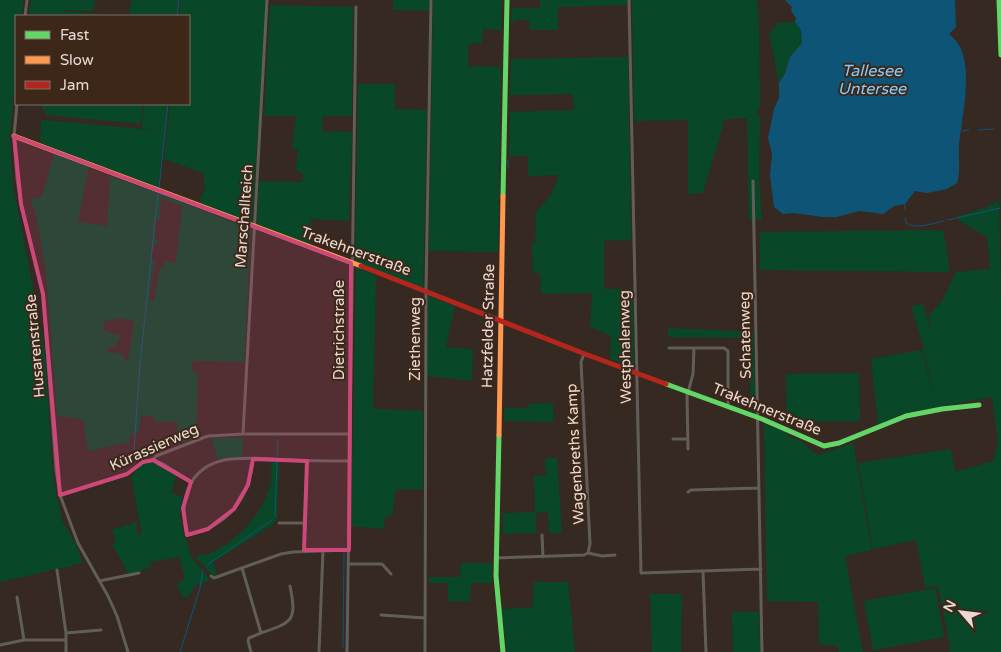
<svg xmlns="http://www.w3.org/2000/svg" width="1001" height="652" font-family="'Varela Round',sans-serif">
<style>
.green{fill:#084828;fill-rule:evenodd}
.water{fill:#0e5477}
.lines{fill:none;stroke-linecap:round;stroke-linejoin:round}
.stream{stroke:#0e5477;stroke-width:1}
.street{stroke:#615e58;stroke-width:3}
.fast{stroke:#63d668;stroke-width:5}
.slow{stroke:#ff974d;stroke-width:5}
.jam{stroke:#b3261e;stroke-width:5}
.marked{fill:#cc4879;fill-opacity:0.2;stroke:#cc4879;stroke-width:4;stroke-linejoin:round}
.labels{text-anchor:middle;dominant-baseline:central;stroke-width:4;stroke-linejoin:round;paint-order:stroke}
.street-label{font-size:15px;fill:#e9dad2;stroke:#3d2719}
.water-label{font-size:16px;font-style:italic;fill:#84ccfc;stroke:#3d2719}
</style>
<rect width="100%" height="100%" fill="#352921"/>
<!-- green -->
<path class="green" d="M0,0H23L22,16H16V72L10,135L12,180L45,351L52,467L56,494L62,520L75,543L83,563L0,582Z
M31,0H95L93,11L55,10L116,16H29Z
M131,0H179L178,16H129Z
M181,0H266L252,223L199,204L205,187L203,173L164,159L170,104H189V16H179Z
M393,0H430V11L393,10Z
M433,0H502L501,30L483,29L482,43L468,44V66L501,67L498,252L429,251Z
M540,0H627V5L558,7V30H530L529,20H517L511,24L512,8H540Z
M632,0H757L759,27L760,107L756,113L760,117L759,178L762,219L749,220L747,118L725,119L703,193L688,194V120L634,121Z
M270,5L353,7L352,116H323L322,131L352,132L349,221L311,219L310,245L257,225L259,181L303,182V174L296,170L298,149H292L296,116H264Z
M795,22L801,30L802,43C790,54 787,69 779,83L769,34L778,23Z
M628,57L631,240L604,241V289H633L634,368L610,359L611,336L590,327L592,293L541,294L540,273H533L532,243H535L536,212L551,195L559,175L528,176V156H509L510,112L574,110L573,94L510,95L511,59Z
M358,84H395V109L427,110L423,289L355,262Z
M42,104H143L141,124L46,115V110H42Z
M144,104H168L158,187L40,143L41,120L156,130L142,128Z
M54,153L89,166L78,222L107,226L110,176L193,205V207L251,229L244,362L193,361L192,372L198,373L196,438L178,444L177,422H155L153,416L141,415L139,433L132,434L130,433V443L109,446L88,452L83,419L57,416L46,273L36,215L30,200L42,196ZM161,198L182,206L176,262H164L163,267L159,270L154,302L149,300L155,261L151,260L153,244L158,243L159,241L155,239L156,219L160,220ZM118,318L134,321L128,361L124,360L123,354L107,352L106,350L116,345L120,336L103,330L104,322Z
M999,200L1001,290L999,291H1001V652H946L951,651L938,586L925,587L916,540L873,549L858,463L951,449L955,472L993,461L998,442L992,397L938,407L922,349L924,348L911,306L923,304L930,328L929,315L942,301L956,272L990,269L987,237L959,221V216L987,207Z
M941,230L944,233L945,241H946L949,272L760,270V232Z
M358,268L376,275L373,409L423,411V489H396L392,516L385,517L384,529L351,526L356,270Z
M428,296L455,306L446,347L473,349L472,381L427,376Z
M668,328L753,332L756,413L751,411L749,338L668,337Z
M921,350L938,407L902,414L878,425L871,359Z
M859,373L860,421L787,422L786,374Z
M553,403L554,422L504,421V408H528L529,404Z
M764,424L786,432L788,437L801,441L817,455L853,443L872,550L845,556L863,652H839L838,646L819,644L818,602L767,601Z
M211,438H243L242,457H229L218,460Z
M545,458H557L562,533H549L548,512L536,513V533L503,534V513L535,512L534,476L546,475Z
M152,461L176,476L171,493L182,497L180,518L185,539H186L191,557L210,580L203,583L201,589L199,584H196L189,596L183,598L177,585L185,578L179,557L150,562V568L128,574L112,544L116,542L112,530L136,522L138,535L142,534L131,476L143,463Z
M271,461L279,462L277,518L274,524L213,562L217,575L213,576L195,556C199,555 205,555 210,553C237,542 266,511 271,481C272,475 271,468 271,461Z
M461,563H492V583H471L470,601H448V583H429V577H460Z
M533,582H568L575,652H507L502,609L533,607Z
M935,588L944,637L873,650L864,601Z
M650,594H682L681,652H652Z
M732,612H759L760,652H733Z"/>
<!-- water -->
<path class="water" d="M785,0H955L956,27L949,34C954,38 958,43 961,49C972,74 962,118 959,145C958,158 961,171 957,183L947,189L927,193L915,191L905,204L894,206L883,214L859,211L837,217H823L794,213L783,214L774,207L770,175L772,154L768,138L774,109L779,98V83L785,73L790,57L802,43L801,30L795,22L796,18L791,11L792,7Z"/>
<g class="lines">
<!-- stream -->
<path class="stream" d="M177,16L179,0
M978,130L994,129
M962,131L969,130
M508,168V160
M159,188L168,104
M905,204V209
M905,218L906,223C916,230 933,223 944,221
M948,220L1000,208
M277,456L278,440
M133,464L140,364L158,194
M275,517L277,461
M206,567L210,563L272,520
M343,648L344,552
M180,652L200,588L203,570"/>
<!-- street -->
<path class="street" d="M629,0L641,573L761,569
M25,16L27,0
M17,104L14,136L17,179L21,204L43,294L56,470L60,495L78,543L108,596L117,616L128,652
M753,181L762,652
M669,348H694
M243,434L267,0
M673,439H688
M688,449L687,396L693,374L694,348H724L728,351V406
M253,459C249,500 227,527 187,535C179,502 186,469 224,460C243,456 269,459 289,460C309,461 330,461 350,461
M153,460L163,464L192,482
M688,492L691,490L759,488
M60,495L127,474L143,462L153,460L156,456L208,436L243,434H350
M279,523H304
M542,535L543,557
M304,550L307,461
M588,553L602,556L615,555
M497,558L584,555L588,553L590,544L582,382L581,362L584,354
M349,564H382L391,574
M242,568L261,633L249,638L248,641L251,652
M57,570L66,633V652
M703,572L706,652
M211,576L214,578L281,554L293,552L349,550
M99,581L139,573
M17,597L24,640
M381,615L425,618
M66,633L101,630
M261,633C293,622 297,621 290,586
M0,645L24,640H66
M319,652L323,550
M347,652L356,7
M425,652L426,291L431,0"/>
<!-- fast -->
<path class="fast" d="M999,0L1001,55
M503,196L507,0
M666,384L762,419L824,446L839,443L906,416L942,409L979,405
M499,435L496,576L503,652"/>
<!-- slow -->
<path class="slow" d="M14,136L361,266
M499,435L503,196"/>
<!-- jam -->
<path class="jam" d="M361,266L585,354L666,384"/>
</g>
<!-- marked area -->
<path class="marked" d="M14,136L351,263L349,550H304L307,461L253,459L248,485L234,509L208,529L187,535L183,508L191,482L153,460L143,462L127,474L60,495L43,294L21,204Z"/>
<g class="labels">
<!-- street labels -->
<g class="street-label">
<text transform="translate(244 216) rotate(-86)">Marschallteich</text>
<text transform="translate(356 251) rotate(20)">Trakehnerstraße</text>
<text transform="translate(488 326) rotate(-89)">Hatzfelder Straße</text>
<text transform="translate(339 330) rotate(-90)">Dietrichstraße</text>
<text transform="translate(745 335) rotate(-91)">Schatenweg</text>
<text transform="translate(415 339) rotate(-90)">Ziethenweg</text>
<text transform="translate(35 346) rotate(-95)">Husarenstraße</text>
<text transform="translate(625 347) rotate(-91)">Westphalenweg</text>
<text transform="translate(767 409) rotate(22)">Trakehnerstraße</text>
<text transform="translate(154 447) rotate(-24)">Kürassierweg</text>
<text transform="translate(575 454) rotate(-93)">Wagenbreths Kamp</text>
</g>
<!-- water labels -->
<g class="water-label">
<text x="872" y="71">Tallesee<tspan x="872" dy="18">Untersee</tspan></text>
</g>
</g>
<!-- legend -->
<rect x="15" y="15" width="175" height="90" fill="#3d2719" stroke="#826f63"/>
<rect x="25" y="31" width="25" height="8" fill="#63d668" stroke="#826f63"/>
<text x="60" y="40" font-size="15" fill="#e9dad2">Fast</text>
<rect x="25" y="56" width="25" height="8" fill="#ff974d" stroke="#826f63"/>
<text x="60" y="65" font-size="15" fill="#e9dad2">Slow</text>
<rect x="25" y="81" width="25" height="8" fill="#b3261e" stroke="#826f63"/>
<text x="60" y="90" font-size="15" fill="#e9dad2">Jam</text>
<!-- north arrow -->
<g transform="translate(961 612) rotate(298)" stroke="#3d2719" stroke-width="4" paint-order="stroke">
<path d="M0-4L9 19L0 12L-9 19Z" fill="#e9dad2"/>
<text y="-8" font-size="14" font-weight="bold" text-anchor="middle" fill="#e9dad2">N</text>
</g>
</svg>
